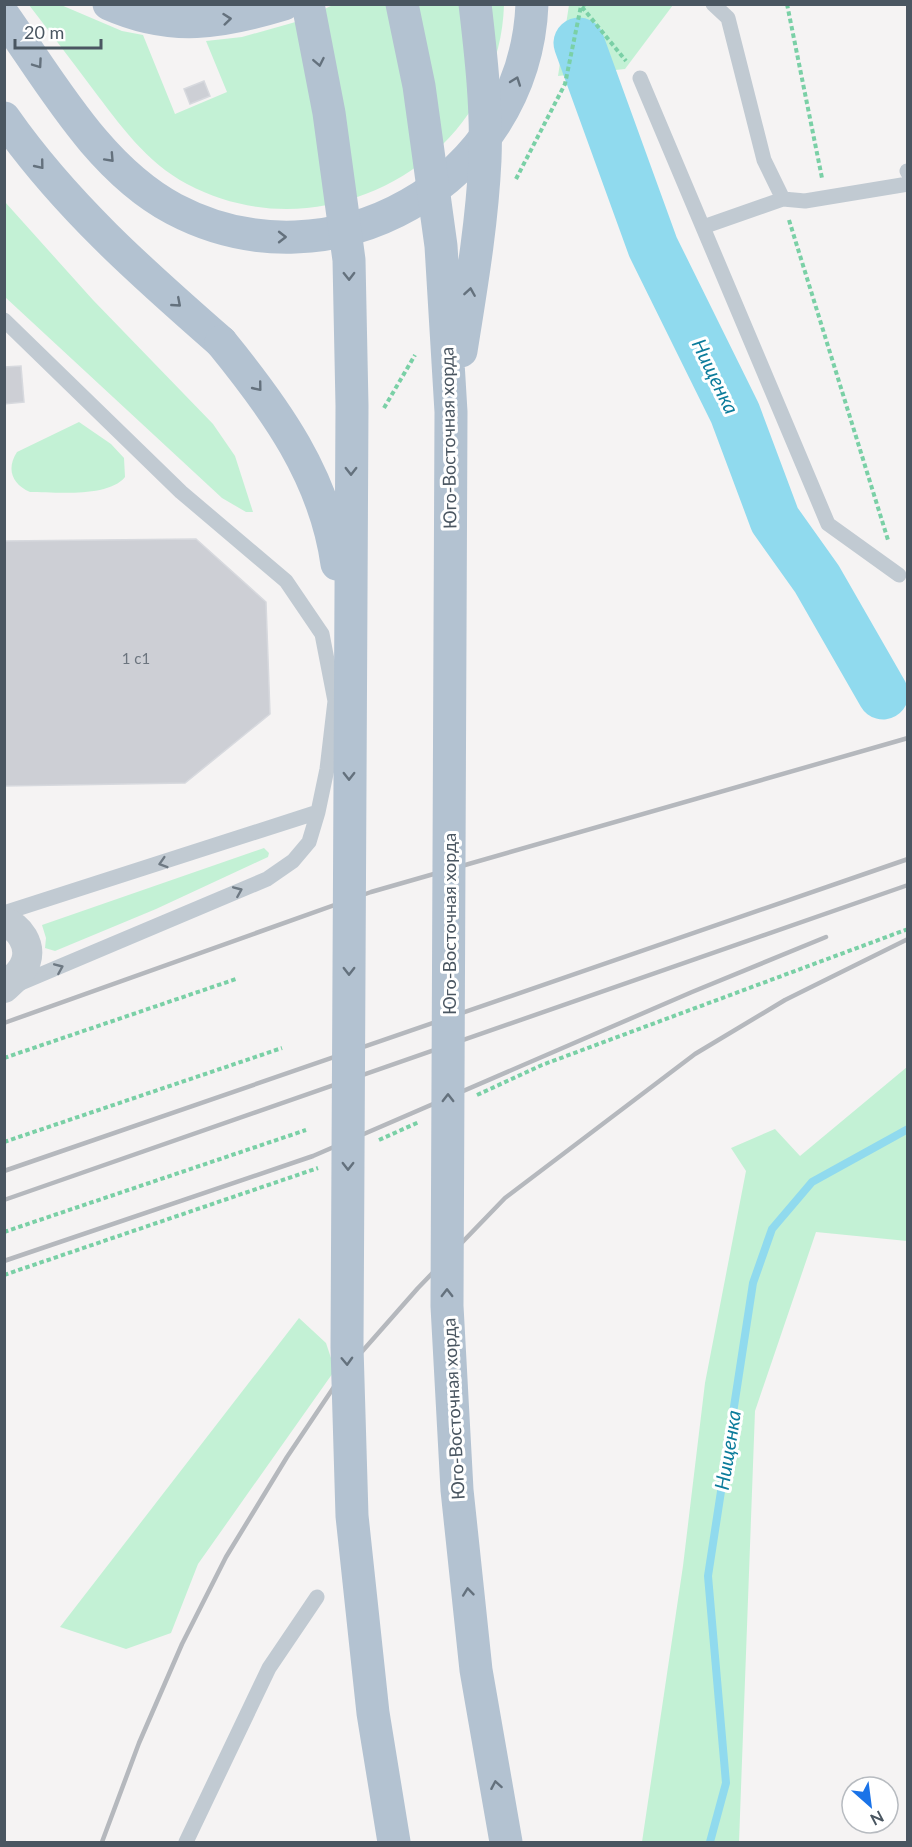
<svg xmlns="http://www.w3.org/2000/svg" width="912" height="1847" font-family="Lato,sans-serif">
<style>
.green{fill:#c3f1d5}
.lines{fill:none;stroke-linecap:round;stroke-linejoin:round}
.stream{stroke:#90daee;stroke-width:8}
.river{stroke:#90daee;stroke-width:51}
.building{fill:#cdcfd5;stroke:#d7d9de;stroke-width:1.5}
.path{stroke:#7ad0a6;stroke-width:4;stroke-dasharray:4.5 3;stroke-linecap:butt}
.service{stroke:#c1cad2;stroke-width:15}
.minor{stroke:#c1cad2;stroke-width:30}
.primary{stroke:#b3c2d1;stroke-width:33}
.rail{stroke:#b5b8bd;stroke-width:4.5}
.primary-bridge{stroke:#b3c2d1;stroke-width:33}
.oneway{stroke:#64717d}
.oneway2{stroke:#6e7983}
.labels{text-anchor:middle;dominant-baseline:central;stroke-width:6;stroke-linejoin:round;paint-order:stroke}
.number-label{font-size:15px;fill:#6b747e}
.street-label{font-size:18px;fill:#4a5661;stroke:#fff}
.water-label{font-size:20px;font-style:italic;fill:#0c7c9b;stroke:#fff}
</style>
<rect width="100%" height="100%" fill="#f5f3f3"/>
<!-- green -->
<path class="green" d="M29,5H61L122,31L143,35L175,114L227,92L206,41L242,37L299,21L333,5H504C499,161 324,257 187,184C146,162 120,125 92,88C71,60 50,32 29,5Z
M569,5V4L673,5L625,69L558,76Z
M5,202L93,300L213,424L235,456L253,512H246L222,498L5,297Z
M79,422L111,444L124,458L125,477C108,498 55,492 30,492C12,484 6,469 17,452Z
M264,848L269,853L268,857L156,909L55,951L45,948L46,938L42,925Z
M907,1067V1241L816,1232L755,1411L739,1842H642L683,1566L705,1383L746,1171L731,1148L775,1129L800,1156Z
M299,1318L326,1343L335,1370L198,1564L171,1633L126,1649L60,1627Z"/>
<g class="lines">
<!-- stream -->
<path class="stream" d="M710,1842L726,1783L708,1576L753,1283L772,1229L812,1182L908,1129"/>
<!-- river -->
<path class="river" d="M579,43L653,247L735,413L775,520L817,579L883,694"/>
</g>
<!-- building -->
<path class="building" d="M204,81L210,96L190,104L184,89Z
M21,366L24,402L4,404V367Z
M196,539L266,602L270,714L185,783L4,786V541Z"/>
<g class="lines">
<!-- path -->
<path class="path" d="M787,4L822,178
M582,7L626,61
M516,179L565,84L581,6L586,4
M789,220L888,540
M384,408L415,355
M4,1058L236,979
M477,1095L542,1065L908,929
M379,1140L419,1122
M4,1142L282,1048
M4,1232L306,1130
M4,1275L318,1168"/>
<!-- service -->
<path class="service" d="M713,4L728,18L764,160L783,199L805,201L908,184
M640,78L828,524L899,575
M907,171L908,173
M703,227L783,199
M4,320L181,492L286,581L322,634L335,701L327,769L318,812L309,842L293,861L267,879L16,985
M4,913L318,812
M186,1842L269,1668L317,1597"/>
<!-- minor -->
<path class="minor" d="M4,922C20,927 31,945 26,961C23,972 13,980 4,988"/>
<!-- primary -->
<path class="primary" d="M109,4C172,32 221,23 284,4
M4,16C52,84 99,169 174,209C331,292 525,182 532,4
M4,118C64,204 142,273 221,342"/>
<!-- rail -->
<path class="rail" d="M4,1023L371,892L908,738
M4,1171L908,859
M4,1200L908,885
M4,1261L313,1156L692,992L826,937
M102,1842L139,1743L182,1644L226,1557L287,1457L344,1372L418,1288L505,1198L695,1054L785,1000L908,939"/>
<!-- primary-bridge -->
<path class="primary-bridge" d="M308,4L329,113L349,260L352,406L347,1347L352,1516L373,1713L394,1842
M402,4L419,86L441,246L451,412L447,1306L457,1490L476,1670L506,1842
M221,342C275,408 325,477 337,564
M461,351C471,288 482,224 485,160C487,109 481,55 475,4"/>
</g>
<!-- one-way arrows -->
<defs><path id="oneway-chevron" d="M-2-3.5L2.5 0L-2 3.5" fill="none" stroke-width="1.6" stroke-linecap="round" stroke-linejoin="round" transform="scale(1.5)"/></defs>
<g class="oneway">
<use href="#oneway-chevron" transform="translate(227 19) rotate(-6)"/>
<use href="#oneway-chevron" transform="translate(319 62) rotate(79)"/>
<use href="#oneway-chevron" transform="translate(38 64) rotate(55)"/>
<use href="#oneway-chevron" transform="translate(516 81) rotate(-70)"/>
<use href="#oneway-chevron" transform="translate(110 158) rotate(47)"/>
<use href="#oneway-chevron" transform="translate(40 165) rotate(51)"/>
<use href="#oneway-chevron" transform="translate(282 237)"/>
<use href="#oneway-chevron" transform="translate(349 276) rotate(89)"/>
<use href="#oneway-chevron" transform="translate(470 292) rotate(-81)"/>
<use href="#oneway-chevron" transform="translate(177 303) rotate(41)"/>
<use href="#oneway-chevron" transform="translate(258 387) rotate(51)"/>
<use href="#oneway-chevron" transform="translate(351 471) rotate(90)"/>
<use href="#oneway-chevron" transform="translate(349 776) rotate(90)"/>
<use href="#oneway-chevron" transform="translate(349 971) rotate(90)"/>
<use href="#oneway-chevron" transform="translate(448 1098) rotate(-90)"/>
<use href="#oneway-chevron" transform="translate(348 1166) rotate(90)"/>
<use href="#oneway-chevron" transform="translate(447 1293) rotate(-90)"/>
<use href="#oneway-chevron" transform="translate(347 1361) rotate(88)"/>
<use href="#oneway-chevron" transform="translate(468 1592) rotate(-96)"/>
<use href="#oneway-chevron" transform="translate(496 1785) rotate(-100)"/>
</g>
<g class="oneway2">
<use href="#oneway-chevron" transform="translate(163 863) rotate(163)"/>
<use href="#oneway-chevron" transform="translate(238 891) rotate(-23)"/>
<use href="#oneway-chevron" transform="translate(59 968) rotate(-23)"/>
</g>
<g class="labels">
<!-- number labels -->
<g class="number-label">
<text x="136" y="658">1 с1</text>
</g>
<!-- street labels -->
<g class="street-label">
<text transform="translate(448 438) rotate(-91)">Юго-Восточная хорда</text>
<text transform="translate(449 924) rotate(-90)">Юго-Восточная хорда</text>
<text transform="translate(453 1409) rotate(-93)">Юго-Восточная хорда</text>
</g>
<!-- water labels -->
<g class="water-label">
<text transform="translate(716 376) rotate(64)">Нищенка</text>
<text transform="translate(727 1450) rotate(-81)">Нищенка</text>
</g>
</g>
<!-- border -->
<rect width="912" height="1847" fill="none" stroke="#4a5661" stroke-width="12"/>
<!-- north arrow -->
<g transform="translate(870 1805) rotate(152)"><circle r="28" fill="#ffffff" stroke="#b7bbc0" stroke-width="1.5"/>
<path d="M0-4.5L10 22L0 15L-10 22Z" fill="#1a73e8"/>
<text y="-9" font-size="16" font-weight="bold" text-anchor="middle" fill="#4a5661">N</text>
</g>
<!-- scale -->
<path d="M15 39v9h86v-9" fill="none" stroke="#4a5661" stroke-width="3"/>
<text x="24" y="39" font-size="18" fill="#4a5661" stroke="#ffffff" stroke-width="4.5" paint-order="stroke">20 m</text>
</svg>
